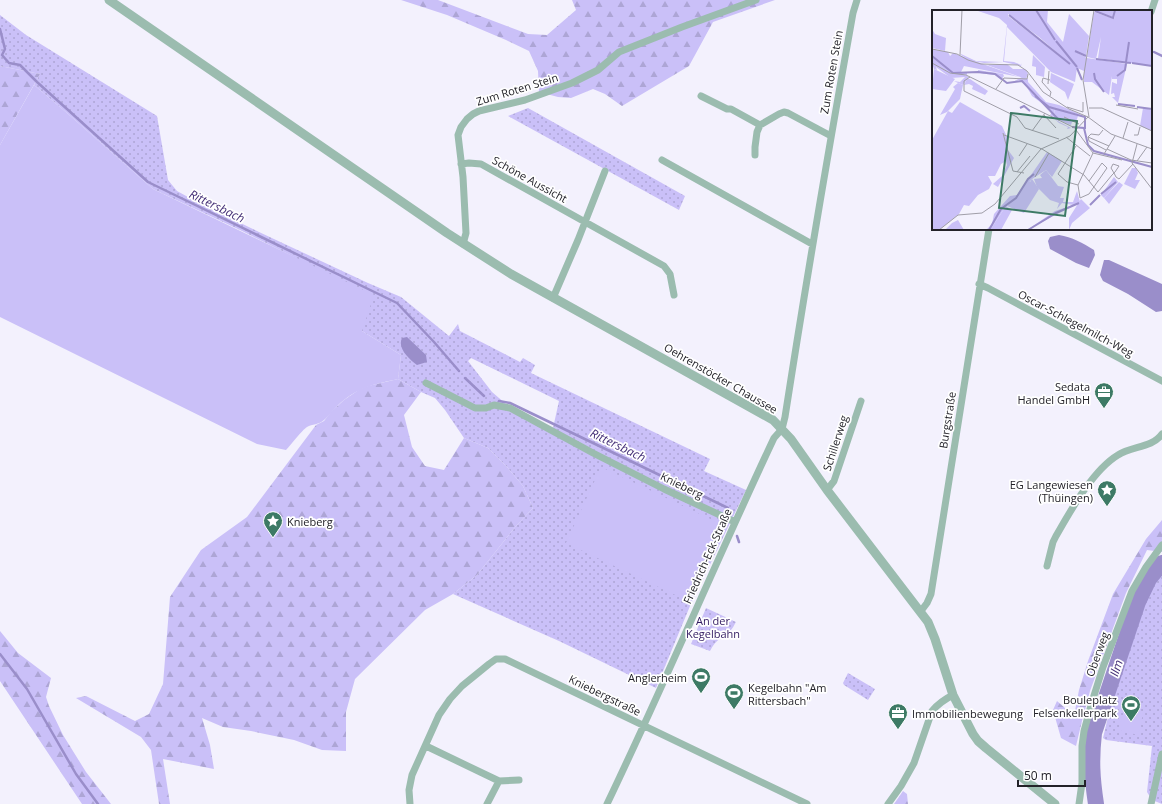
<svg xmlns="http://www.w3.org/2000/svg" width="1162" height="804" font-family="'Open Sans',sans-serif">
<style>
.grass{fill:url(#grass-dots);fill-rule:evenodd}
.forest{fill:url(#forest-firs)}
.garden{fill:#cac0f8}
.water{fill:#9a8eca}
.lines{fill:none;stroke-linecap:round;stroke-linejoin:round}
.stream{stroke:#9a8eca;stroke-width:2.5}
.river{stroke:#9a8eca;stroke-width:16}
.minor{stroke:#9bbcaf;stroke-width:7}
.tertiary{stroke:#9bbcaf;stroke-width:9}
.labels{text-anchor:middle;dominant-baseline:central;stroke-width:3.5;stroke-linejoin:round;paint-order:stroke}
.street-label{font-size:11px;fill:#232229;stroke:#fff}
.poi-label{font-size:11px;fill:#232229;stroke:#fff;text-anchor:end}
.park-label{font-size:11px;fill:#321b61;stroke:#fff}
.water-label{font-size:12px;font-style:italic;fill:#432e76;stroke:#fff}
.inset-river{fill:none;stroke:#9a8eca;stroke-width:2}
.inset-road{fill:none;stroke:#a09ea8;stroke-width:1}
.view{fill:#3d7a65;fill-opacity:0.15;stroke:#3d7a65;stroke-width:2}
.inset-edge{fill:none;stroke:#232229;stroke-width:2}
</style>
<defs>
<pattern id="grass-dots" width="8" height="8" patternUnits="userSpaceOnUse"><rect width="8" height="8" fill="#cac0f8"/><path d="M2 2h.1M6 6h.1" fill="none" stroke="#ada5d5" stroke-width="1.8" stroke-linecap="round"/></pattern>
<pattern id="forest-firs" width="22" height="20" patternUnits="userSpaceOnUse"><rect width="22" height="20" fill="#cac0f8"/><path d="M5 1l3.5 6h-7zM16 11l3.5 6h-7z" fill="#ada5d5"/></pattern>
</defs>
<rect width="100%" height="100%" fill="#f3f1fd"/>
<!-- grass -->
<path class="grass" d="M0,15L26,35L157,116L168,180L177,191L199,203L259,232L368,283L401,297L449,336L458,324L460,331L520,362L523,358L535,365L531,373L710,459L704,471L746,490L690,606L656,688L559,641L453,594L477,575L516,526L533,508L523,486L507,467L488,448L464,438L445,410L435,398L421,392L398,379L401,355L362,331L296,258L240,230L153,189L67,113L34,85L40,74L0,66ZM471,358L559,401L553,428L506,404L492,392L468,361Z
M528,108L685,196L679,210L508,116Z
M1162,559V804L1152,800L1147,792L1152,746L1106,740L1103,738L1112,700L1124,666L1143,605Z
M706,608L736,622C734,625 733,628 731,630C722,638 716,639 710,651L691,644Z
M848,673L875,689L868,700L844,685L843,683Z"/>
<!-- forest -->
<path class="forest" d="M401,0H438L528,34L547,35L576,10L572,0H775L713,22L689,66L622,106L605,94L593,89L571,98L558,97L539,92L538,71L529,51L506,40L447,15Z
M0,66L40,74L0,145Z
M398,379L421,392L404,415L412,447L425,466L444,470L464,438L488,448L507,467L523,486L533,508L516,526L477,575L453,594L425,610L355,679L346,712V751L322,750L294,740L251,731L223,727L202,718L210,745L214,769L163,759L170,804H159L151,750L141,737L76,698L86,696L135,721L149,714L163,684L170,597L201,550L247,517L316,425L324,421L331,412L344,400L360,389L368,386Z
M1162,520V552L1147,550L1126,593L1090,691L1082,721L1076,746L1061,738L1053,710L1057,701L1074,716L1079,690L1088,661L1113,594L1146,539Z
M0,631L18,653L51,678L46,697L49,706L63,735L86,772L111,804H82L0,681Z
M903,791L907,794L908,804H894Z"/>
<!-- garden -->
<path class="garden" d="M34,85L67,113L153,189L374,295L362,331L401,355L398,379C376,384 362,386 344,400C336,406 331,414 324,420C319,425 312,424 307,427C302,430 291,445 286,450L257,444L0,317V145Z
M601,467L723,525L686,600L566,543Z
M1125,708L1143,714L1138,735L1118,730Z"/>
<!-- water -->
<path class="water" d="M1059,235C1072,237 1083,243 1094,250L1095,255L1089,268L1076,263L1050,249L1048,241L1050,237Z
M1104,260H1109L1162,284V311L1156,312L1128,294L1103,281L1100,275Z
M407,337L426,355L427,362L417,365C409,359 397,348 402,338Z"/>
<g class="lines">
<!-- stream -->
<path class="stream" d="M0,29L5,49L2,55L9,63L20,65L37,82L148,182L397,303L434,342L459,371
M1154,52L1162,56
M465,378L484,396
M499,401L510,403L728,508
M737,536L739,542
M0,654L27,689L76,774L98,804"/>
<!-- river -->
<path class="river" d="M1096,804C1092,778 1091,759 1094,733L1138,602L1149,579L1162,563"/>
<!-- minor -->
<path class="minor" d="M1151,12L1155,0
M701,96L727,109H731L760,125
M755,155V147L757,132L760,125L779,114L784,112L788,113L831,136
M662,160L812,244
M461,164L469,163L481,164L664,266L670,274L674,295
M463,244L466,233L463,177L458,135L461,127L467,119L473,114L479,111L525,100L572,83L598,70L619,52L682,27L756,0
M979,284L988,288L1162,381
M553,298L578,240L605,171
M426,383L475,408H486L494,405L510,408L593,453L664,489L735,522
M827,490L834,481L861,401
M1047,566L1053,542L1056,536C1071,510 1093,470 1118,455C1132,446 1152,448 1162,434
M921,611L927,603L931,594L989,229
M426,746L499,781L519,780
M410,804L409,790L412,775L439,715L450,699L462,686L489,664L496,659H505L807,804
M487,804L499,781
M607,804C665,683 717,559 774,438L782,429L785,417C806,282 829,147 853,13L857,0
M888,804L901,786L914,763L932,711C938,704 945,699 953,695
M1079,804L1082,783V746L1084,731L1092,702L1103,667L1132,591L1146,567L1162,545
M1151,804L1162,754"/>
<!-- tertiary -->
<path class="tertiary" d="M109,0L447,233L511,274L773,420L791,439L827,490L928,622L935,639L953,695L973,734L978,741L986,748L1055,804"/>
</g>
<!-- icons -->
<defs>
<symbol id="office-pin" viewBox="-11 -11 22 30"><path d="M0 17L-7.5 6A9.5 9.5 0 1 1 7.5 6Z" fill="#3d7a65" stroke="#fff"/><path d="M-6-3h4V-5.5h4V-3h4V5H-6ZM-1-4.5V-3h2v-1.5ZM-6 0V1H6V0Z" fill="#fff"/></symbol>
<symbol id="sight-pin" viewBox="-11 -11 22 30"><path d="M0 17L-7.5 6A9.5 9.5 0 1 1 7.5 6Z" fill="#3d7a65" stroke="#fff"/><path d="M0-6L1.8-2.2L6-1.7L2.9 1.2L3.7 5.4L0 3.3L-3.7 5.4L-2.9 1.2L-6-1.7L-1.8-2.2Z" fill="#fff"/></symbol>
<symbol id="stadium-pin" viewBox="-11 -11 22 30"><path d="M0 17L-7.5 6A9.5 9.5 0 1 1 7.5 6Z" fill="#3d7a65" stroke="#fff"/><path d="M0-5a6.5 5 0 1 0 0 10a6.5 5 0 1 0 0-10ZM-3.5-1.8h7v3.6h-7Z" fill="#fff"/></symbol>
</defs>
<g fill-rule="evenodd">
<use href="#office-pin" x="1093" y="381" width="22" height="30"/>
<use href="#sight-pin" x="1096" y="479" width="22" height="30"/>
<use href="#sight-pin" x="262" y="510" width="22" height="30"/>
<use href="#stadium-pin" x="690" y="666" width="22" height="30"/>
<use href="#stadium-pin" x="723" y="682" width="22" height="30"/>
<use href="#stadium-pin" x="1120" y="694" width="22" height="30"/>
<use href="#office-pin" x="887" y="702" width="22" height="30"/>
</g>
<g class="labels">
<!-- street labels -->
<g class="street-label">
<text transform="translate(831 72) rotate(-80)">Zum Roten Stein</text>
<text transform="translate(517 89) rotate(-17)">Zum Roten Stein</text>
<text transform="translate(530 179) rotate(29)">Schöne Aussicht</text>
<text transform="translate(1076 323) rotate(28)">Oscar-Schlegelmilch-Weg</text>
<text transform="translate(721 378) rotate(30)">Oehrenstöcker Chaussee</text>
<text transform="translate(947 420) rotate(-81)">Burgstraße</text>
<text transform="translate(835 443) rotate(-72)">Schillerweg</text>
<text transform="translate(682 485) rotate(26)">Knieberg</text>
<text transform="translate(707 556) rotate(-66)">Friedrich-Eck-Straße</text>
<text transform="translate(1097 654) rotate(-70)">Oberweg</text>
<text transform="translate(605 695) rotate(26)">Kniebergstraße</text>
</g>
<!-- poi labels -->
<g class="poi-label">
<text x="1090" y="386">Sedata<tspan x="1090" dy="13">Handel GmbH</tspan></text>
<text x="1093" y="484">EG Langewiesen<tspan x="1093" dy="13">(Thüingen)</tspan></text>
<text x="287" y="521" text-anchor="start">Knieberg</text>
<text x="687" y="677">Anglerheim</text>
<text x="748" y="687" text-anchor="start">Kegelbahn "Am<tspan x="748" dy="13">Rittersbach"</tspan></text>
<text x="1117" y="699">Bouleplatz<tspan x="1117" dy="13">Felsenkellerpark</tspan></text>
<text x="912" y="713" text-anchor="start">Immobilienbewegung</text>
</g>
<!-- park labels -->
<g class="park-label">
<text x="713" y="620">An der<tspan x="713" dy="13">Kegelbahn</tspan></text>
</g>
<!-- water labels -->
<g class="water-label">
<text transform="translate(217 206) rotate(26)">Rittersbach</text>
<text transform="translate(618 445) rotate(26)">Rittersbach</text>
<text transform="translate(1116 668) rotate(-72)">Ilm</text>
</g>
</g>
<!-- overview -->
<g transform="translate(932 10)">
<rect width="220" height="220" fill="#f3f1fd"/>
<path d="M43,0H116L115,12L131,32L137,4L157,26L154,46L142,41L155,48L195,54L186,93L180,87H183L182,83L179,84L180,72L185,74V69H180V66L177,85L160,72H152V61L145,58L143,72L119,62L75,17L72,51L82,52L89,55L90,53L89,56L72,52L52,53L37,50L29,45V44L44,51L71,52L75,15L67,8ZM76,4L107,27L138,54L76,6ZM182,0L181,7L162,1V0ZM183,0H220V56L166,48L169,27L164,49L155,47L162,2L182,9ZM0,53L33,65L37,67L31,75L26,73L22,71L28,72L33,67L19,68L4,57L5,60L2,59ZM75,54L81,59H93L96,63L94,69L55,55ZM46,60L71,64L72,66L69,70L63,65L46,63ZM122,98L146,106L144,112H140L139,115L124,109ZM115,142L130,151L120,167L114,160L100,169L84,187L74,196L58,220H54L60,214L62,204L78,186L85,185ZM187,172L191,175L177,194L172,188ZM149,189L158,198L140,213L137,220V208Z" fill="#cac0f8" fill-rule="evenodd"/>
<path d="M0,19L3,24L14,28L13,41L0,38ZM0,39L16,42L18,46L21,43L87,67L32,56L29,62H35V65L21,63L0,53ZM90,67L96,69V72L114,92L127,95L152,106L122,98L124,110L139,118L135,119L136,117L127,113L118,105L120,102L115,97L100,86L93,74L87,70L81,72ZM35,69H38L56,81L53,85L40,79L41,76L37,74L32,75ZM28,92L70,116L76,129V140L82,148L66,177L61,174L70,166L75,155L74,151L69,154L63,166H56L60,173L57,179L46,185L37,196L32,195L27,204L7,220H0V130L16,101L20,103ZM114,160L126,176L132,177L128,188H132L131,192H141L145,181L148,192L95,220L123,201L141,195L130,193L125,199L127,193L118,190L105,177L102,169L110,168L108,165ZM74,196L80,200L69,220H58ZM26,210L32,220H13L20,213Z" fill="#cac0f8"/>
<path d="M200,158H204L206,163L203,170H208L203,179L192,174Z" fill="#cac0f8"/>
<path d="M101,45L113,57L112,67L104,65V57L100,56ZM2,59L23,69L14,81L0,79ZM119,63L142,74L136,90L133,82L118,72ZM26,73L31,75L28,89L15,102L8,105L23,79L21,77ZM211,98L220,100V121L208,116ZM182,167L186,172L172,188L169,185ZM100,169L107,179L92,203L75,196L84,187L95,171L98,172Z" fill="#cac0f8"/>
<path class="inset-river" d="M104,0L123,30M163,1L181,8L183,0M77,5L138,54M124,31L145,57M143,41L154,46M0,46L21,63L46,62L63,64L75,73L90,71L127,110M164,49L199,53M194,52L197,32M200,53L220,56M145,58L150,70M162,63L163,69L172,82M185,66L193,60L194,53M103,86L117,97L153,107V119M186,94L203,96M205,97L220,99M88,98L92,96L98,101M140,117L152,118L156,135L162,141L220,157M169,184L184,172M158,195L168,185M57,220L69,199L84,188L96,169L102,164M96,220L124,203L147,193"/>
<path class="inset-road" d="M0,39L25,44L36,50L49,54L86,55L95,61L111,82L137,99L156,107L179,124L220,139M28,45L30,0M0,53L18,63L34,65L145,119M38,67L32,71V81L85,107L93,118L127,129M118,70L111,68L110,72L119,82L118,86M116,74L117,61M64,79L72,68L95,69L96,64M184,95L206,99M135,97L151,102V92M157,98H170L220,121M112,105L124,118M132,107L147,114M157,107L151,70L162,0M144,120L161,143M100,121L113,103M71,123L81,161L92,163M72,125L110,139L152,165L166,182L180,165L183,162L187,156L181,154L179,158L182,163L184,167L187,169L201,154M202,125H206L208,117M134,127L158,146M156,127L157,131L174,140M156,127L177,136M156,127L159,124L167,125L171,120M191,128L196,112M205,134L200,153L220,179M144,136L126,164L135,172L146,175M175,139L199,150L220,153M161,143L190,150M172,144L183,126M87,146L95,134M205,151L215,137M85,162L98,146M103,167L117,143M157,171L170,153L175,158L157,184L148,188L146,175L161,143M7,220L26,205L50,203L63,194L109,139L138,126L156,107"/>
<path class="view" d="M79,103L145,111L133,206L67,198Z"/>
<rect width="220" height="220" class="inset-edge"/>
</g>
<!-- scale -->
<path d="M1018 780v6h67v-6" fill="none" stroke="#232229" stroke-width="2"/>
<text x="1024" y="780" font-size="12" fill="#232229" stroke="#ffffff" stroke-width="3" paint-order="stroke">50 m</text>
</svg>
